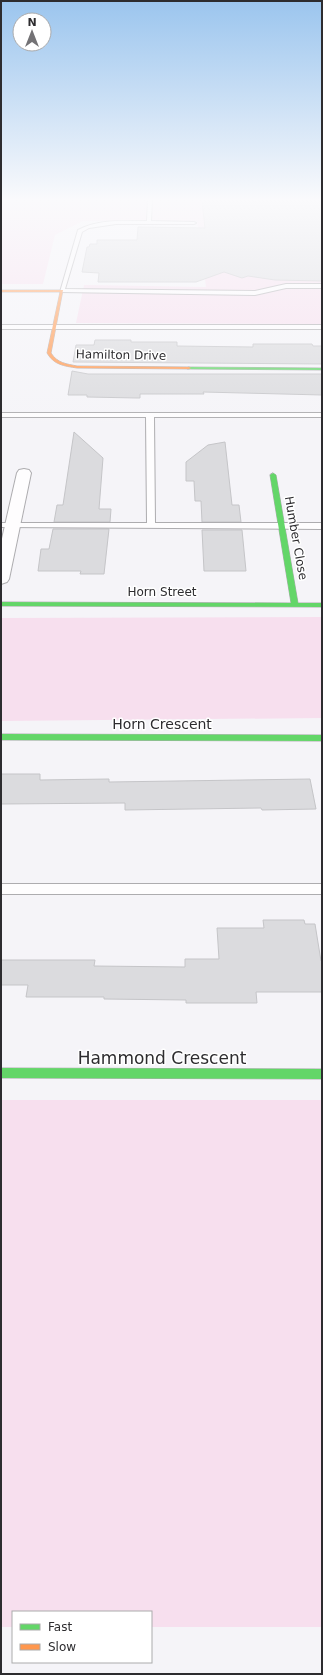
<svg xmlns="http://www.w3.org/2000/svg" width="323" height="1675" font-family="'DejaVu Sans',sans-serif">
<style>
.green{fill:#f7dfee}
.building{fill:#dbdbde;stroke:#c5c5c8}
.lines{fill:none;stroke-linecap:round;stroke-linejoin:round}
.lane-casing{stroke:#adacaf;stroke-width:2}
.street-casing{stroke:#adacaf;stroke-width:2}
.fast-casing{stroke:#adacaf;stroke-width:1}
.slow-casing{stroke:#adacaf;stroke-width:1}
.lane{fill:#fefdfe;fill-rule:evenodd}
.street{fill:#fefdfe;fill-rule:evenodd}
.fast{fill:#63d668;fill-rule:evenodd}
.slow{fill:#ff974d;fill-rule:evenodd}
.labels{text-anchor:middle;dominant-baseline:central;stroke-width:3;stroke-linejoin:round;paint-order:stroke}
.far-street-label{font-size:12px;fill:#2d2c2f;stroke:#fff}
.street-label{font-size:14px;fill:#2d2c2f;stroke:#fff}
.near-street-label{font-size:17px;fill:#2d2c2f;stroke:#fff}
</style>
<rect width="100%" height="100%" fill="#f5f4f8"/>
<!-- green -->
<path class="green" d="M1,199H322V324L76,323L84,285L206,287L197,221H83L55,235L43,284H1Z
M322,617V718L1,721V618Z
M1,1100H322V1627H151V1612H13V1627H1Z"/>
<!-- building -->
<path class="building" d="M202,201H322V281L275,280L248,276L242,278L224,272L196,282H98L99,273L82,272L87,247H89L90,244H97V240H137L138,227L205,228Z
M95,340H131V342H177V346L253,347V344H312L313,346H322V364L73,362L76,345H94Z
M72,371L88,374H322V395L203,392L204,394H140V398H137L87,397V395H68Z
M74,432L103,458L99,509H111L110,522H54L57,505H63Z
M225,442L232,505H239L241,522H202L201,501H195L194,481H186V462L208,445Z
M53,529H109L104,574H80L81,571H38L41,549H49Z
M202,530H242L246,571H204Z
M1,774H40V780L109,779V782L310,779L316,809L262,810L261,808L125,810V803L1,804Z
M263,920H304L305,924H315L321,961H322V992H256L257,1003H186V1000L104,999V997H26L28,985H1V960H95L94,966L185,967V959H219L217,928H264Z"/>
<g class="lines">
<defs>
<path id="lane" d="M148,199H152L151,221L194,222L196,223L194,224H116L89,228L82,232L65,289L255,291L286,284H322V288H286L255,295L60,292L78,230C99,219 124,221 147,221Z
M1,325H322V329H1Z
M1,413H322V417H154L155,523H322V529L1,527V523H147L146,417H1Z
M1,884H322V894H1Z"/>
<path id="street" d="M24,469L29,470L31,473L9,579L7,582L1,584V543L17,473L19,470Z"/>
<path id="fast" d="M189,367L322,368V370L187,369V368Z
M273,473L276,475L298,603H322V607L1,606V602L291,603L270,475Z
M1,734L322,735V741L1,740Z
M1,1068L322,1069V1079L1,1078Z"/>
<path id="slow" d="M1,290H63L51,353C57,363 67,364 77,366L189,367L191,368L189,369L77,368C64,366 54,365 47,353L60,292H1Z"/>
</defs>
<!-- lane casing -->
<use href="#lane" class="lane-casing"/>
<!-- street casing -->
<use href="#street" class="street-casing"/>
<!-- fast casing -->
<use href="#fast" class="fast-casing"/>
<!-- slow casing -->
<use href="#slow" class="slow-casing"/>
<!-- lane -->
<use href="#lane" class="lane"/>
<!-- street -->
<use href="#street" class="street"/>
<!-- fast -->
<use href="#fast" class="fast"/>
<!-- slow -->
<use href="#slow" class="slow"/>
</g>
<!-- sky -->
<linearGradient id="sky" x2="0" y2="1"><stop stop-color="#9bc5ee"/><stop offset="0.46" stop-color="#fafafc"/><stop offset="1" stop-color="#fafafc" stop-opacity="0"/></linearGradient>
<rect width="323" height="434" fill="url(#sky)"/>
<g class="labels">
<!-- far-street labels -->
<g class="far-street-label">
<text transform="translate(121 355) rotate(1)">Hamilton Drive</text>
<text transform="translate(296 538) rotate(80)">Humber Close</text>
<text x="162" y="592">Horn Street</text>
</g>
<!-- street labels -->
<g class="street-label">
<text x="162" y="724">Horn Crescent</text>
</g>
<!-- near-street labels -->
<g class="near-street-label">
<text x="162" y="1058">Hammond Crescent</text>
</g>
</g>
<!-- border -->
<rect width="323" height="1675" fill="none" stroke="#2d2c2f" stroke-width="4"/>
<!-- legend -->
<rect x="12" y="1611" width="140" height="52" fill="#ffffff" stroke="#ababac"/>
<rect x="20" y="1624" width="20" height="6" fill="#63d668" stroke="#ababac"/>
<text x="48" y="1631" font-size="12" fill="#2d2c2f">Fast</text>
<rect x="20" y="1644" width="20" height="6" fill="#ff974d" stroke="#ababac"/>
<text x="48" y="1651" font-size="12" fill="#2d2c2f">Slow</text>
<!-- north arrow -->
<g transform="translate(32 32)"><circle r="19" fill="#ffffff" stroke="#ababac"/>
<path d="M0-3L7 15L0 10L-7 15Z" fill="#737275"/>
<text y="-6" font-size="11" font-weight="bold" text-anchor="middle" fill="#2d2c2f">N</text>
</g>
</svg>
